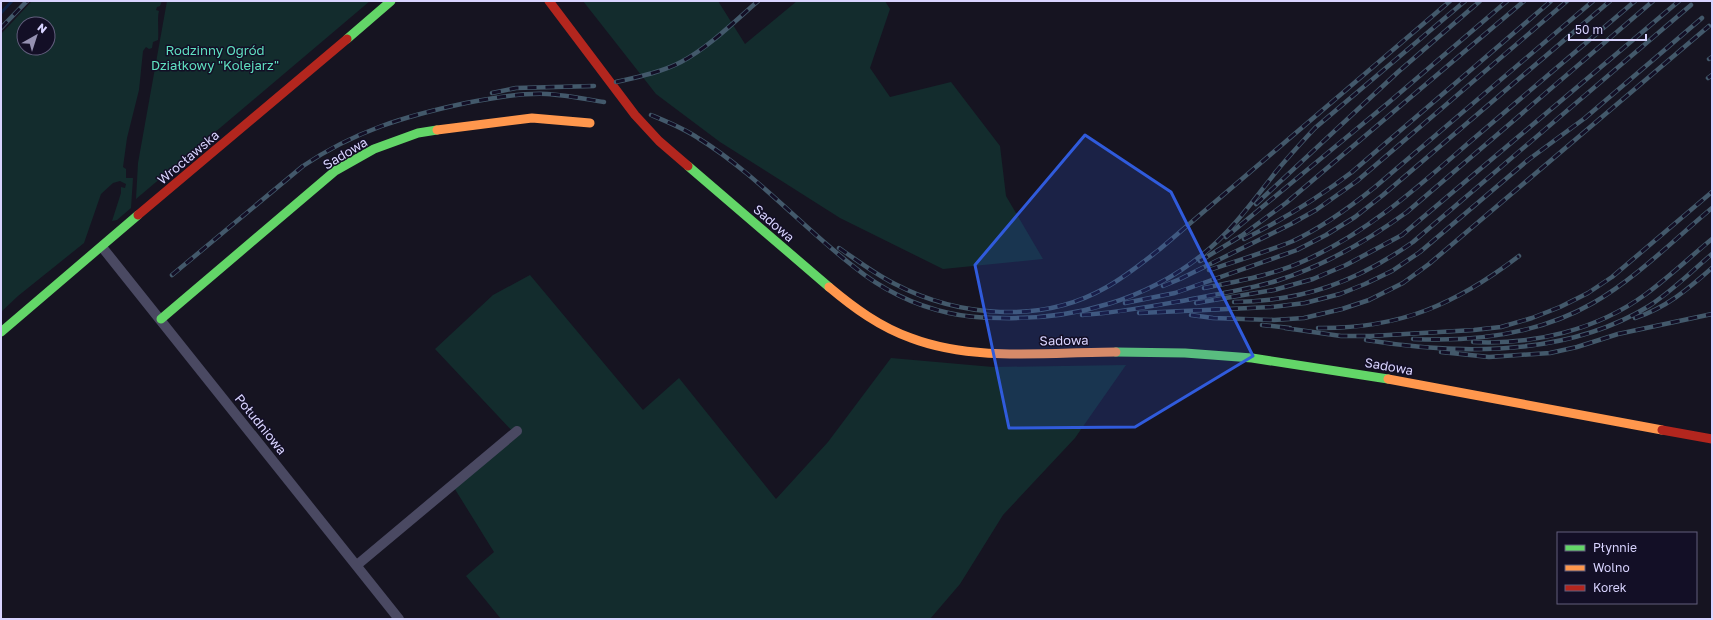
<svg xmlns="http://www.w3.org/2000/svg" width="1713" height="620" font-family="'Golos Text',sans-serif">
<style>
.green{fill:#132c2d;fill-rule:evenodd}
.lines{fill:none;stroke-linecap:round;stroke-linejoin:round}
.stream{stroke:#0d2144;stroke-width:3}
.street{stroke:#4a4962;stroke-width:10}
.fast{stroke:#63d668;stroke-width:9}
.slow{stroke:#ff974d;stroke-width:9}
.jam{stroke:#b3261e;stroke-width:9}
.rail-casing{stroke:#43596b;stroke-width:4.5}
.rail{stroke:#130f26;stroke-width:3;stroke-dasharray:9;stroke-linecap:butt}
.marked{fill:#305bdc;fill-opacity:0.2;stroke:#305bdc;stroke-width:3;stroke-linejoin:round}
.labels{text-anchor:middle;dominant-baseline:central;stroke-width:3;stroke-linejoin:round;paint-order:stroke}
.park-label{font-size:13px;fill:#5fe0c0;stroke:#130f26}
.street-label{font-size:13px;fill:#d9d4ff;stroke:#130f26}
</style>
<rect width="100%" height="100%" fill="#161421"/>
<!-- green -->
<path class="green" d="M32,1H162L160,6L157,7L156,10L159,11C157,18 159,32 158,40L153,42L152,48L149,49L146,47L143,51L139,90L127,138L123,167L126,169V178H133L131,208L117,220L112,221L121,193V187L125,188L126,184L120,181L113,183L101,194L84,243L18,296L1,312V34ZM24,24H48V48H24Z
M167,1H370L136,199L138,163Z
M583,1H718L745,44L797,1H885L890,9L870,68L890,97L951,82L1000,146L1006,196L1043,259L943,269L840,218L720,142L656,94Z
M530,275L643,410L679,378L776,499L828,442L891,358L993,367L1126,365L1075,438L1003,515L960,584L930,619H501L466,576L494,552L453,486L514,433L435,349L493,295Z"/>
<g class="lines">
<!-- stream -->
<path class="stream" d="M1,13L12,1"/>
<!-- street -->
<path class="street" d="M102,247L399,619
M357,565L517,431"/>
<!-- fast -->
<path class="fast" d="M347,39L391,1
M688,166L829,287
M161,319L335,171L374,149L418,133L437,130
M1,332L138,215
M1116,352L1185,353L1252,358L1388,379"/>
<!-- slow -->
<path class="slow" d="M437,130L532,118L590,123
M829,287C854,308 880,327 911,338C974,362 1049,352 1116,352
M1388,379L1662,430"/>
<!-- jam -->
<path class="jam" d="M549,1L635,115L659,141L688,166
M138,215L347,39
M1662,430L1712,439"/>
<defs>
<path id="rail" d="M1,28L27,1
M1709,59L1712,57
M1708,78L1712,75
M616,82C638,77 662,72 681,62C709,47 734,22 758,1
M492,93L516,88L594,86
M651,115C668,122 683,128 698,138C755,173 800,225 853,266C881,289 913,305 949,313C966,317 984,318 1001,318C1073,320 1147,300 1203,254C1231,232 1253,201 1275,173C1288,157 1301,143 1315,128L1465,1
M1256,204L1398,72L1480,1
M1226,237L1388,103L1507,1
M1244,239C1282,220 1318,198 1352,172L1551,1
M839,248C858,261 875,274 895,284C958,317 1042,324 1105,288C1125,277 1142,263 1160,249L1450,1
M1200,261L1241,236L1286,203L1524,1
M1209,270C1237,261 1266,252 1293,241C1323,227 1350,207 1375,187L1593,1
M172,275L303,166C355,131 405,116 466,103C492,98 520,93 547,94C566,95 585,99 604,102
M1163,286L1180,279L1291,224L1316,210L1357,181L1567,1
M1204,288C1239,281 1274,275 1306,260C1370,231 1420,185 1472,140C1526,94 1581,47 1635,1
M1234,302C1304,301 1356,282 1413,242L1691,5
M1125,303L1175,293L1297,250L1326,235L1355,217L1383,195L1610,1
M1196,303L1274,290L1313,279L1346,265L1402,235L1679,1
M1139,313L1272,307L1305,303L1340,294L1365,284L1392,271L1420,252L1528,160L1585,118L1702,18
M1082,315C1117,313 1153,306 1187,300C1217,294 1247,290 1276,281C1324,266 1367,241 1407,212L1653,1
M1191,315L1213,318L1274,320L1304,318L1342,309L1369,300L1403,283L1429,264L1709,26
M1635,318C1666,308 1688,289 1712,268
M1262,325L1290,328
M1285,328L1341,336H1371L1474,330L1501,327L1532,318L1560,307L1588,293L1612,277L1712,192
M1318,328C1399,329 1455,305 1519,256
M1413,339C1474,342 1539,334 1593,303C1635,279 1675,239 1712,208
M1366,340C1459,355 1566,357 1649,306C1672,291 1692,271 1712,254
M1473,342C1534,345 1597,330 1646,294C1669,277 1690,257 1712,239
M1441,352L1489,357L1550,353L1577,347L1618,334L1712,314"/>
</defs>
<!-- rail casing -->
<use href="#rail" class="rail-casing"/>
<!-- rail -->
<use href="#rail" class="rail"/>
</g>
<!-- marked area -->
<path class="marked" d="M1085,135L1171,192L1253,356L1135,427L1009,428L975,265Z"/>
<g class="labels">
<!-- park labels -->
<g class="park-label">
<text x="215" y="50">Rodzinny Ogród<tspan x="215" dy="15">Działkowy "Kolejarz"</tspan></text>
</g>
<!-- street labels -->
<g class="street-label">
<text transform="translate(345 153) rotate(-31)">Sadowa</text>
<text transform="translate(188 157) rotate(-40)">Wrocławska</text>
<text transform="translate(774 223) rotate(41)">Sadowa</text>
<text transform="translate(1064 340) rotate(-1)">Sadowa</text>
<text transform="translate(1389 366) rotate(10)">Sadowa</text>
<text transform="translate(261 424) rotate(51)">Południowa</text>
</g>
</g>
<!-- border -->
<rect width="1713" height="620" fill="none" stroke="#d9d4ff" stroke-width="4"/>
<!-- legend -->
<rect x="1557" y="532" width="140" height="72" fill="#130f26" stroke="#625e7d"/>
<rect x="1565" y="545" width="20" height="6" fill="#63d668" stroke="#625e7d"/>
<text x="1593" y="552" font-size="12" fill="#d9d4ff">Płynnie</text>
<rect x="1565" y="565" width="20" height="6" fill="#ff974d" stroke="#625e7d"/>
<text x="1593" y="572" font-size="12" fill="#d9d4ff">Wolno</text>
<rect x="1565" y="585" width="20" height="6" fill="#b3261e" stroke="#625e7d"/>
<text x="1593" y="592" font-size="12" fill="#d9d4ff">Korek</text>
<!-- north arrow -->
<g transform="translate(36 36) rotate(39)"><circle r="19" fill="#130f26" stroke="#625e7d"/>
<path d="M0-3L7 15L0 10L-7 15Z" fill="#9591b1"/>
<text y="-6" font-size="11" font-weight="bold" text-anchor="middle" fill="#d9d4ff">N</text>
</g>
<!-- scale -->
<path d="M1569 34v6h77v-6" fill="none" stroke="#d9d4ff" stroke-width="2"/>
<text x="1575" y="34" font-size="12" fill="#d9d4ff" stroke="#130f26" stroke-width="3" paint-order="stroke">50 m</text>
</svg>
